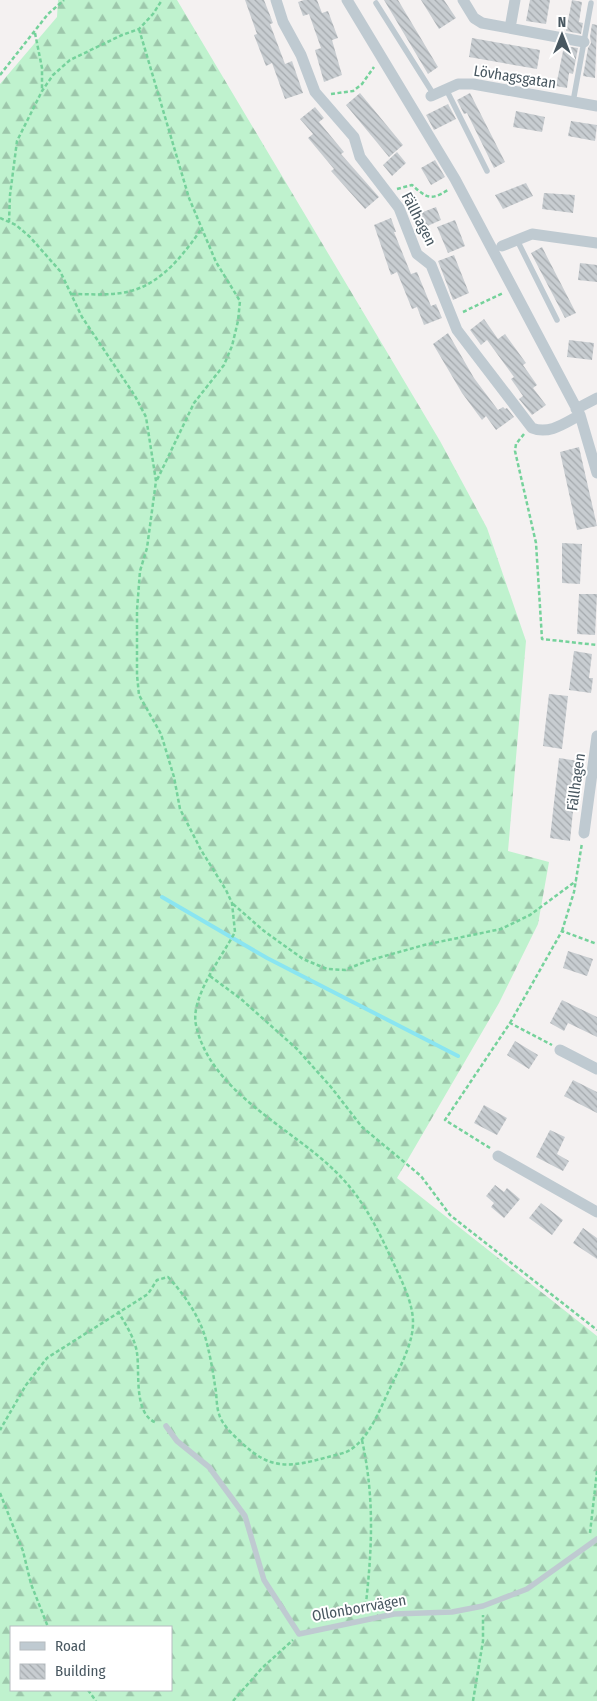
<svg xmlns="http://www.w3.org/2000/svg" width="597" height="1701" font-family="'Fira Sans Condensed',sans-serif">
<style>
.forest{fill:url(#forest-firs);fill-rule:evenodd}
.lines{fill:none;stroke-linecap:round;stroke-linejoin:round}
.stream{stroke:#8ae5f1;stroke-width:4}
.building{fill:url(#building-back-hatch)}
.path{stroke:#75d29b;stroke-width:2.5;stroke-dasharray:4 2.5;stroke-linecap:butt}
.lane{stroke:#bfcad1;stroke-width:5.5}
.street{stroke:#bfcad1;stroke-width:11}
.labels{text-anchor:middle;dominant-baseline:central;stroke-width:4;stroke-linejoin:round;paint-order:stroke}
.street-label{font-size:15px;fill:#485760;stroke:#fff}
</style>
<defs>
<pattern id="forest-firs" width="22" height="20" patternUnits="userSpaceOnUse" patternTransform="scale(1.25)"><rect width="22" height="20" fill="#bff2ce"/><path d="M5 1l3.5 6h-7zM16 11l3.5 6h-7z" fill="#9dc7ab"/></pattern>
<pattern id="building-back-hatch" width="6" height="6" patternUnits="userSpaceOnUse" patternTransform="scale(1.25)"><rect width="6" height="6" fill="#c8cdd1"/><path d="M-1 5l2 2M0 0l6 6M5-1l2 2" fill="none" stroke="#a4a9ad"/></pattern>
</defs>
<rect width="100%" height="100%" fill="#f4f1f1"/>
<!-- forest -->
<path class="forest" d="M58,0H177L440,441L487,528L526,641L508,851L549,862L538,924L499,1003L397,1178L597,1336V1701H0V84L57,17ZM11,1627H171V1690H11Z"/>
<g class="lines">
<!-- stream -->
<path class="stream" d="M162,897L267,958L458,1056"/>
</g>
<!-- building -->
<path class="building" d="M245,0H264L273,23L270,24L285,64L292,61L303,93L285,99L272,63L266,66L254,35L257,34Z
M304,0H317L322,13L328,11L338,38L332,40L342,75L324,82L315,50L321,48L309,14L303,16L298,2Z
M384,0H398L438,67L428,74Z
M421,0H444L456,18L439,29Z
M530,0H550L546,24L526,21Z
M572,0L582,2L579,22L583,23L581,34L566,31Z
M592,24L597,25L595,78L583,76L588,48L591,43L590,37Z
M472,38L540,50L537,69L469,57Z
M564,46L578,48L573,74L569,73L567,88L556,86Z
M360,93L403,145L389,157L346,105Z
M470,93L505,162L494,168L467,113L464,114L457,100Z
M448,104L456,119L434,130L426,115Z
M315,107L324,118L319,122L344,152L341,154L379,197L365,209L331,171L334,169L308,138L313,134L300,119Z
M516,111L545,117L542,132L513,127Z
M571,121L597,125L595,141L568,136Z
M397,152L406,163L392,176L383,165Z
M435,160L445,177L431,185L421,168Z
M526,183L533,196L503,209L495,195Z
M544,193L575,195L573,213L542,209Z
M436,207L441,220L423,228L418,214Z
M391,218L396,232H394L411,274L417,272L431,306L436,304L442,318L424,325L417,307L412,309L397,272L391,275L374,225Z
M455,220L465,246L448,253L437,227Z
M542,247L576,313L565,318L531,253Z
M454,255L469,293L453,300L438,261Z
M580,263L597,265V282L578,280Z
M484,319L498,339L505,334L526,363L523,365L537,385L533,388L546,405L532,415L519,399L523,396L511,379L514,377L487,340L481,345L470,330Z
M448,333L474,378L498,410L503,407L505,409L507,408L514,417L496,430L486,416L482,420L462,393L433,344Z
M569,340L594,343L592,360L567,357Z
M579,447L597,526L577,530L560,452Z
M562,543L582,544L580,584L562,583Z
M579,594H597L595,635L577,634Z
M574,651L592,654L589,678H593L591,693L569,690Z
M549,694L568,696L562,749L543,746Z
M559,758L578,761L570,841L550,838Z
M568,951L593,959L587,976L563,968Z
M562,1000L597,1017V1037L568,1023L564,1031L550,1023Z
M515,1041L538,1055L529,1069L507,1055Z
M573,1080L597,1092V1113L564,1096Z
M484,1105L507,1118L497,1135L474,1123Z
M550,1130L565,1137L557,1154L569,1161L563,1171L536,1157Z
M495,1185L504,1192L507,1188L520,1199L504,1218L491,1207L494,1203L486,1196Z
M541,1203L563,1220L552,1235L529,1218Z
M583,1228L597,1238V1259L573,1243Z"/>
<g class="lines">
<!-- path -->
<path class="path" d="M139,29L189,198L216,262L240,301L238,321L232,346L224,365L194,403L157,480
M35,33L42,68V90
M0,75L48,14L64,0
M331,94L353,91L362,84L374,67
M397,189L412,185C427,198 430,201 448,190
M0,218L16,225L30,237L60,271L82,317L135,396L146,417L156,481L147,548L140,571L137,610V675L139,695L161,734L174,777L180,809L201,850L226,890L232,903L235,932C222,957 190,997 196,1025C210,1092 292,1128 336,1172C361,1196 377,1227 391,1258C421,1320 420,1327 390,1388C380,1409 370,1437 350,1450C344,1454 334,1455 328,1457C291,1467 271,1471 242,1443C234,1436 222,1425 219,1414C216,1405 217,1395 215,1386C213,1371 210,1355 206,1340C200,1317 184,1294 168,1277L157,1280L148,1294L47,1358L26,1385L0,1430
M9,222L10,195L17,141L42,91L53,75L70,60L122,35L139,29L153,14L162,0
M72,294C91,294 113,296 131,291C163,282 184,254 202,228
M463,312L503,293
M524,434L516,444L515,451L536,543L542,639L597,645
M233,904L264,931L303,959L327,969L345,970L367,961L424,945L501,929L530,915L576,881
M562,931L574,892L582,843
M210,976L241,999L297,1049L331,1087L362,1127L421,1176L450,1215L597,1330
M510,1023L562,931L597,944
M490,1148L445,1120L510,1023L552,1045
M118,1311C125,1324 135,1338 137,1353C140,1373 133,1415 157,1423
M362,1440C375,1500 372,1551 365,1612
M0,1493L23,1551L31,1584L48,1627
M590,1533L597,1471
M88,1690L96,1701
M233,1701L262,1668L293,1640
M473,1701L483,1641V1615"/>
<!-- lane -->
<path class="lane" d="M376,3L434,95
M446,89L487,171
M573,102L591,3
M517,240L557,320
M166,1426L177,1441L209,1467L245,1516L264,1580L299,1634L394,1614L452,1612L483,1606L527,1589L597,1539"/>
<!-- street -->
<path class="street" d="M276,0L283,22L301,55L315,92L354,137L360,157L399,208L417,254L431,265L457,330L532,428C549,435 565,423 580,415
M347,0L455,179L580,415L597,473
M463,0L474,18L482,23L584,42
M510,28L515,0
M431,96L458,84H473L597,106
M502,246L532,234L597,243
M576,409L597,398
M584,833L597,736
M560,1050L597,1069
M498,1156L597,1212"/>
</g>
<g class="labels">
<!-- street labels -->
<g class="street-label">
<text transform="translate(515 77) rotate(9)">Lövhagsgatan</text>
<text transform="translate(419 219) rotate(63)">Fällhagen</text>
<text transform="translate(576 782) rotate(-82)">Fällhagen</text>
<text transform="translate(359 1608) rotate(-10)">Ollonborrvägen</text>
</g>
</g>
<!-- legend -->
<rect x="10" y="1626" width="162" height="65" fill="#ffffff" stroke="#b6bcbf"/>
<rect x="20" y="1642" width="25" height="8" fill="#bfcad1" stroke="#b6bcbf"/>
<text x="55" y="1651" font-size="15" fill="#485760">Road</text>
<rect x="20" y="1664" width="25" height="15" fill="url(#building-back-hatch)" stroke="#b6bcbf"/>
<text x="55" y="1676" font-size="15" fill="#485760">Building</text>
<!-- north arrow -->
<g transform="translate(562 35)" stroke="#ffffff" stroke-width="4" paint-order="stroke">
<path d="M0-4L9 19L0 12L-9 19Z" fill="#485760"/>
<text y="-8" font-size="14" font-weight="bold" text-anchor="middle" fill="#485760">N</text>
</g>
</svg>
